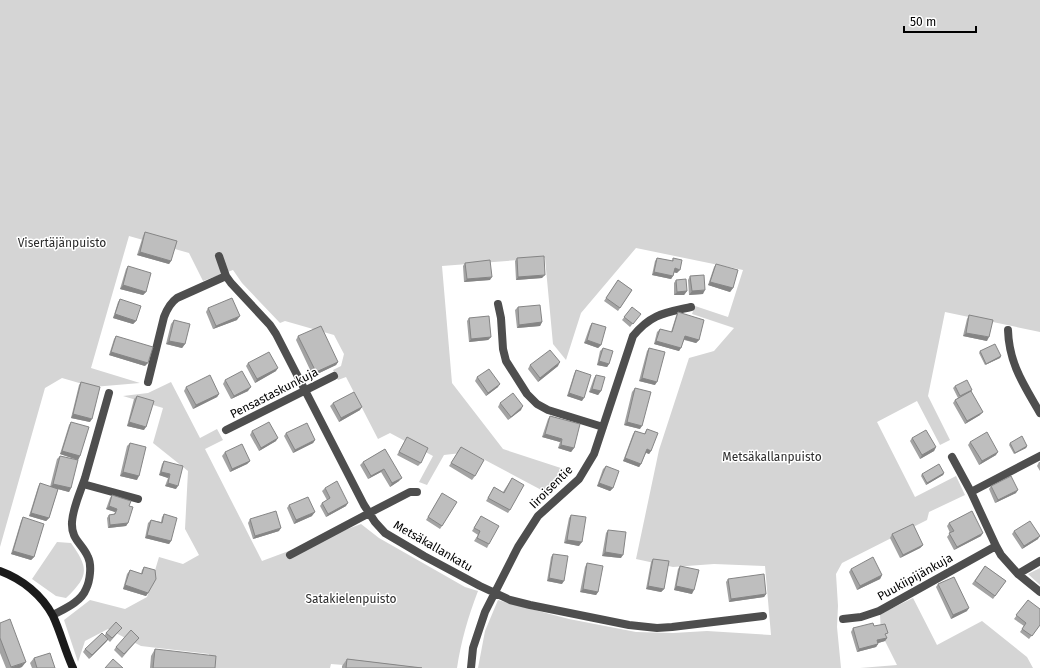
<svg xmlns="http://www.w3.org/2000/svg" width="1040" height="668" font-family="'Fira Sans',sans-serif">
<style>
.green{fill:#d5d5d5}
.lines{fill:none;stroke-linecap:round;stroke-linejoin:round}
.street{stroke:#4e4e4e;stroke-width:8}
.secondary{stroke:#1b1b1b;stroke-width:8}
.wall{fill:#a3a3a3}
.shaded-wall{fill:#858585}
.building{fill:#bebebe;stroke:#858585}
.labels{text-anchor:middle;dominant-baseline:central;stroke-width:3;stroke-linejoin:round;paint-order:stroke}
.park-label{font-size:12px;fill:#2c2c2c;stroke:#fff}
.street-label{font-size:12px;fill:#000;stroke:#fff}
</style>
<rect width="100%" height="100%" fill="#fff"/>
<!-- green -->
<path class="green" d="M0,0H1040V332L945,312L928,396L950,440L940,445L917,401L877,422L915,497L956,476L965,495L929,512L927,520L842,563L836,574L838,606L837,627L841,668H478L485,631L498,600L508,603L569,619L636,632L673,633L707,631L771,635L765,566L714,564L673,567L636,559L659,450L689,358L714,351L734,328L692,314L695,306L728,317L743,270L636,248L581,313L566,360L553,344L545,258L442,266L452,383L503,449L570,471L547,493L470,452L444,455L427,485L419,482L433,456L390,433L378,439L346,377L338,380L333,370L341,366L344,354L334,335L285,321L280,323L242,283L233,270L203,281L189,253L129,236L91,368L140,383L93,387L62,378L45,388L0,547Z
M171,382L200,438L217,429L223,440L205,449L262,561L361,524L379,538L465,587L478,591C468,617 461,641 457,668H381L331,664L330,668H210L209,654L141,646L108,629L85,641L78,662L64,620L90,600L125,609L147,597L159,557L183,564L199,555L185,529L188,471L153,443L163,408L123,396L148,393Z
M57,542L71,543C89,568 89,576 66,598L56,596L32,579Z
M1040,568V585L1028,574Z
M913,598L937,645L982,621L1027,657L1033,668H860L897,665L881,633L880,614Z"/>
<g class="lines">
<!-- street -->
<path class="street" d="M219,256L226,276L231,283L270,325L276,334L364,505L375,522L385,533L424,556L480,586L510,600L530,605L629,625L657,628L672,627L763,616
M498,304L501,318L503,349L506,361L527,394L537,404L548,410L603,427
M1008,330C1009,364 1024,385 1040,413
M148,382L164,317C167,309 170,303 177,298L226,276
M226,430L334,376
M952,457L971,492L996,546L1001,555L1018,574L1040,592
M83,484L138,499
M971,492L1040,456
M290,555L377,509L410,492H417
M1018,574L1040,561
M53,615C64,609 81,602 86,589C90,581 92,565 88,557C82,543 71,540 72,522C73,507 80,493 85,478C93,450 101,422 109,393
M843,619L861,617L879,611L996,546
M471,668L473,648L485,612L518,547L538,516L579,479L594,454L633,336C651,314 664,313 691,307"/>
<!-- secondary -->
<path class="secondary" d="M0,571C22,579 42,595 53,616C61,633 65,651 73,668"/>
</g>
<!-- wall -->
<path class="wall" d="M145,232L171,261L169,264L137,255L143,236Z
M517,258L542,278L516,280L515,261Z
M657,258L672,261L673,258L677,273L674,272L673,276L671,279L652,275L655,261Z
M465,263L490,280L464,282L463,266Z
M716,264L733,288L730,292L708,285L714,267Z
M128,266L146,292L143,295L120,289L126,269Z
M690,276L703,294L689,295L688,280Z
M618,280L632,290L618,311L604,301Z
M676,280L687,291L684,295H674V283Z
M120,299L136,321L133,324L113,318L118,302Z
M518,307L542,322L540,326L517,328L515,310Z
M632,307L638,317L630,327L622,320Z
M208,308L237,320L213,329L206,312Z
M678,312L699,340L696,343L684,340L679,351L654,344L657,332L660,329L671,332L676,316Z
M969,315L987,341L963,336L967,319Z
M469,318L491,337L488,340L469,342L467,321Z
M174,320L185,344L182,348L166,344L171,324Z
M592,323L601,345L598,348L584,343L590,326Z
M116,336L145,366L109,355L114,339Z
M298,336L338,362L336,365L313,376L296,340Z
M603,348L609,364L607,367L597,365L600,351Z
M649,348L655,385L639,381L647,351Z
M980,351L1001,356L1000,358L985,365L979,353Z
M248,363L276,371L255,383L246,366Z
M530,365L558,366L538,382L528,369Z
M576,370L582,401L567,396L574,374Z
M596,375L601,391L598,395L589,392L594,378Z
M477,377L498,387L486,396L475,381Z
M225,380L248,391L231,399L223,384Z
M81,382L90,422L71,418L79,385Z
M955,386L972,390L971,391L980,415L965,424L953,403L955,400L958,398L953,388Z
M186,387L219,394L217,397L193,409L184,391Z
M635,388L640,429L624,425L632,392Z
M137,396L144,430L127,426L134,399Z
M333,403L360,410L339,422L330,406Z
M500,403L521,410L508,420L498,407Z
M550,416L574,448L571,452L558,448L560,442L542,437L548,419Z
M71,422L80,456L78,460L60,454L69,425Z
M647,429L651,451L649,454L646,453L641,464L639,467L623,461L633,434L635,431L644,434Z
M252,431L276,441L259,451L250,435Z
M286,433L315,440L313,443L293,453L284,436Z
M407,437L421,463L418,466L397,455Z
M912,438L936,447L934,451L920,459L910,441Z
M970,442L996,455L979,465L968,445Z
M130,443L137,480L120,476L127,446Z
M1010,443L1027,446L1026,448L1014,454L1009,445Z
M461,447L475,476L472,480L449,466Z
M385,449L399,481L390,487L381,472L368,479L360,465L363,462Z
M225,452L250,461L247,464L230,472L222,456Z
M60,456L71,488L69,492L58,489L49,518L46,521L29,516L38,487L40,483L50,487L57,459Z
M164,461L176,489L165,486L168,478L159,475L162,464Z
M1039,462H1040V471L1037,466Z
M606,466L613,488L610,491L597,486L603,469Z
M944,473L943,475L926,485L921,476L922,474Z
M512,478L510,510L508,513L486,501L494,487L503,492Z
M991,486L1016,493L995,503L989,489Z
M325,488L346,506L326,517L320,506L322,503L327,500L322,491Z
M112,495L129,506L128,523L126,526L108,528L107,518L109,515L114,514L115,512L106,509L110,498Z
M440,497L442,526L440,529L426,520Z
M289,505L312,516L294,524L287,508Z
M164,514L171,541L169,544L145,538L148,523L151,520L161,522L162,517Z
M571,515L579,546L564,543L569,518Z
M481,516L489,544L487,548L474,541L478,535L472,531Z
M23,517L34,557L31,560L11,554L21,521Z
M250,519L279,531L253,539L248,523Z
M949,523L981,536L954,550L947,537L950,533L947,526Z
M608,530L621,558L602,556L606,533Z
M1014,531L1038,539L1022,549L1012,534Z
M892,534L923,545L920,548L900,558L890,538Z
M553,554L562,584L547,581L551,557Z
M653,559L664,589L661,592L646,589L651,562Z
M587,563L598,592L596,595L580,592L585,567Z
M680,566L692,594L674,590L678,569Z
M985,566L1006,581L993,599L972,584Z
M144,567L148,593L146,596L123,589L127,574L130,570L141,574L142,570Z
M851,569L882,575L880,579L857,590L849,572Z
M728,579L766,594L764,597L729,602L726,582Z
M938,584L967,611L951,619L936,587Z
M1028,600L1040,625L1029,639L1020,632L1024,626L1014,619Z
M0,623L22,667L19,668H6L0,653Z
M874,626L887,638L885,641L878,643V644L876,647L857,652L851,632L853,628Z
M122,628L110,642L108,640L89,659L83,652L85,649L105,635L106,633Z
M139,638L122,658L114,650L116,647Z
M155,649L215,668H150L151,656Z
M34,658L55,668H32L30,663Z
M347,659L422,668H342V666Z"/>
<!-- shaded-wall -->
<path class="shaded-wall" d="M140,252L171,261L169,264L137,255Z
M675,268L680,270L677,273L672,272Z
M654,272L673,276L671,279L652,275Z
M545,275L542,278L516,280L518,277Z
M492,277L490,280L464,282L467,279Z
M710,282L733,288L730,292L708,285Z
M123,285L146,292L143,295L120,289Z
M705,290L703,294L689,295L692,291Z
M687,291L684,295H674L677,292Z
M115,314L136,321L133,324L113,318Z
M240,316L237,320L213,329L216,326Z
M542,322L540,326L517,328L519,325Z
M966,333L989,337L987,341L963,336Z
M685,336L699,340L696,343L683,339Z
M491,337L488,340L469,342L471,339Z
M587,340L601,345L598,348L584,343Z
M169,341L185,344L182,348L166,344Z
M656,341L681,348L679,351L654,344Z
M111,352L148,363L145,366L109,355Z
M1001,356L1000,358L985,365L986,364Z
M599,361L609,364L607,367L597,365Z
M338,362L336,365L313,376L316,372Z
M560,362L558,366L538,382L540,378Z
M278,368L276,371L255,383L257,379Z
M642,378L657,382L655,385L639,381Z
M500,384L498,387L486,396L488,393Z
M251,387L248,391L231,399L234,396Z
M592,389L601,391L598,395L589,392Z
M569,393L584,398L582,401L567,396Z
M219,394L217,397L193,409L196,405Z
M523,406L521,410L508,420L511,417Z
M362,407L360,410L339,422L341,418Z
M983,412L980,415L965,424L967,421Z
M73,414L92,419L90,422L71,418Z
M129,422L146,427L144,430L127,426Z
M627,422L642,426L640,429L624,425Z
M545,434L562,439L560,442L542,437Z
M278,438L276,441L259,451L261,448Z
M315,440L313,443L293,453L295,450Z
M561,445L574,448L571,452L558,448Z
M1027,446L1026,448L1014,454L1015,453Z
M936,447L934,451L920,459L922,455Z
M647,449L651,451L649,454L645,452Z
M62,451L80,456L78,460L60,454Z
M998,452L996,455L979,465L982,461Z
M625,458L641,464L639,467L623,461Z
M250,461L247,464L230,472L232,469Z
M384,469L381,472L368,479L371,476Z
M123,472L139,476L137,480L120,476Z
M161,472L170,474L168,478L159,475Z
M944,473L943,475L926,485L927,483Z
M402,478L399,481L390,487L392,483Z
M168,483L178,486L176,489L165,486Z
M599,483L613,488L610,491L597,486Z
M53,484L71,488L69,492L50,487Z
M1018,490L1016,493L995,503L998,500Z
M348,503L346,506L326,517L328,514Z
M109,506L117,509L115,512L106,509Z
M315,512L312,516L294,524L296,520Z
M31,513L49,518L46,521L29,516Z
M128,523L126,526L108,528L110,525Z
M281,528L279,531L253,539L255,536Z
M983,533L981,536L954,550L957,547Z
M147,535L171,541L169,544L145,538Z
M1040,536L1038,539L1022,549L1024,546Z
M567,540L582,542L579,546L564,543Z
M923,545L920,548L900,558L903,555Z
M13,551L34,557L31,560L11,554Z
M605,552L623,555L621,558L602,556Z
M882,575L880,579L857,590L860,586Z
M549,578L564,581L562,584L547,581Z
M125,585L148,593L146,596L123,589Z
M648,586L664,589L661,592L646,589Z
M676,586L694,590L692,594L674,590Z
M583,589L598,592L596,595L580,592Z
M766,594L764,597L729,602L731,599Z
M969,608L967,611L951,619L953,615Z
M887,638L885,641L875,644L877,640Z
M108,639L106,642L89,659L92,655Z
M878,644L876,647L857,652L859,649Z
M26,662L22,667L19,668H10Z"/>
<!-- building -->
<path class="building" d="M145,232L177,241L171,261L140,252Z
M544,256L545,275L518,277L517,258Z
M657,258L673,261V258L682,260L680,270L675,268L673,276L654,272Z
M490,260L492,277L467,279L465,263Z
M716,264L738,270L733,288L710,282Z
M128,266L151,273L146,292L123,285Z
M704,275L705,290L692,291L690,276Z
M686,279L687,291L677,292L676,280Z
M618,280L632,290L620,308L606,298Z
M232,298L240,316L216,326L208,308Z
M120,299L141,306L136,321L115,314Z
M540,305L542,322L519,325L518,307Z
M632,307L641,314L633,324L624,317Z
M678,312L704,320L699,340L685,336L681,348L656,341L660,329L672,332Z
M969,315L993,320L989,337L966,333Z
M489,316L491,337L471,339L469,318Z
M174,320L190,324L185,344L169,341Z
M592,323L606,327L601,345L587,340Z
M321,326L338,362L316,372L298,336Z
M116,336L153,347L148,363L111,352Z
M995,344L1001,356L986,364L980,351Z
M603,348L613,351L609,364L599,361Z
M649,348L665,352L657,382L642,378Z
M550,350L560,362L540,378L530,365Z
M269,352L278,368L257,379L248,363Z
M489,369L500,384L488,393L477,377Z
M576,370L591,375L584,398L569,393Z
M242,371L251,387L234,396L225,380Z
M210,375L219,394L196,405L186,387Z
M596,375L605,377L601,391L592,389Z
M967,380L972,390L960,396L955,386Z
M81,382L100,387L92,419L73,414Z
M635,388L651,392L642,426L627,422Z
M971,391L983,412L967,421L955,400Z
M354,392L362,407L341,418L333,403Z
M513,393L523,406L511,417L500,403Z
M137,396L154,401L146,427L129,422Z
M550,416L580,424L574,448L561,445L562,439L545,434Z
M71,422L89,427L80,456L62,451Z
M269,422L278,438L261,448L252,431Z
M307,423L315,440L295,450L286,433Z
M647,429L658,433L651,451L647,449L641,464L625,458L635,431L645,434Z
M926,430L936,447L922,455L912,438Z
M987,432L998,452L982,461L970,442Z
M1022,436L1027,446L1015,453L1010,443Z
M407,437L428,448L421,463L399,452Z
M130,443L146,447L139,476L123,472Z
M242,444L250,461L232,469L225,452Z
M461,447L484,460L475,476L451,463Z
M385,449L402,478L392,483L384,469L371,476L363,462Z
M60,456L78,460L71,488L53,484Z
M164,461L183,466L178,486L168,483L170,474L161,472Z
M939,464L944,473L927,483L922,474Z
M606,466L619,471L613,488L599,483Z
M1011,476L1018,490L998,500L991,486Z
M512,478L524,485L510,510L488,498L494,487L504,493Z
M337,481L348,503L328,514L322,503L330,498L325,488Z
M40,483L58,489L49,518L31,513Z
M442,493L457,502L442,526L428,517Z
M112,495L131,501L129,506L133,507L128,523L110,525L109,515L115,514L117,509L109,506Z
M308,497L315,512L296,520L289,505Z
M276,511L281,528L255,536L250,519Z
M972,511L983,533L957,547L949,533L954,531L949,523Z
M164,514L177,518L171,541L147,535L151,520L162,523Z
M571,515L586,517L582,542L567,540Z
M481,516L499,526L489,544L477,538L480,531L474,528Z
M23,517L44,524L34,557L13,551Z
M1030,521L1040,536L1024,546L1014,531Z
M913,524L923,545L903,555L892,534Z
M608,530L626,532L623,555L605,552Z
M553,554L568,556L564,581L549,578Z
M873,557L882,575L860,586L851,569Z
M653,559L669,561L664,589L648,586Z
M587,563L603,566L598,592L583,589Z
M680,566L699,570L694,590L676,586Z
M985,566L1006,581L995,596L975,581Z
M144,567L155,570L156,579L148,593L125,585L130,570L142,574Z
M764,574L766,594L731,599L728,579Z
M954,577L969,608L953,615L938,584Z
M1028,600L1040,609V625L1032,636L1022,629L1026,623L1016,615Z
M10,619L26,662L11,667L0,638V623Z
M116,622L122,628L112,638L106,633Z
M873,623L874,626L885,624L888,633L885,634L887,638L877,640L878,644L859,649L853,628Z
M131,630L139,638L124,654L116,647Z
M102,633L108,639L92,655L85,649Z
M155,649L216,656L215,668H153Z
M50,653L55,668H37L34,658Z
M113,659L123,668H105Z
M347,659L422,668H346Z"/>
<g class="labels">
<!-- park labels -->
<g class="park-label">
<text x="62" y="243">Visertäjänpuisto</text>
<text x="772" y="457">Metsäkallanpuisto</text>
<text x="351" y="599">Satakielenpuisto</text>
</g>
<!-- street labels -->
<g class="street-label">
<text transform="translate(274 393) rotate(-27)">Pensastaskunkuja</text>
<text transform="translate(551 487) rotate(-45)">Iiroisentie</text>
<text transform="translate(433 546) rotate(30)">Metsäkallankatu</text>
<text transform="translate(915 577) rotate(-29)">Puukiipijänkuja</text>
</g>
</g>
<!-- scale -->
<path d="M904 26v6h72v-6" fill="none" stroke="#000000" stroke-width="2"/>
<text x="910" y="26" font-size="12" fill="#000000" stroke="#ffffff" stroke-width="3" paint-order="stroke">50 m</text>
</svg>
